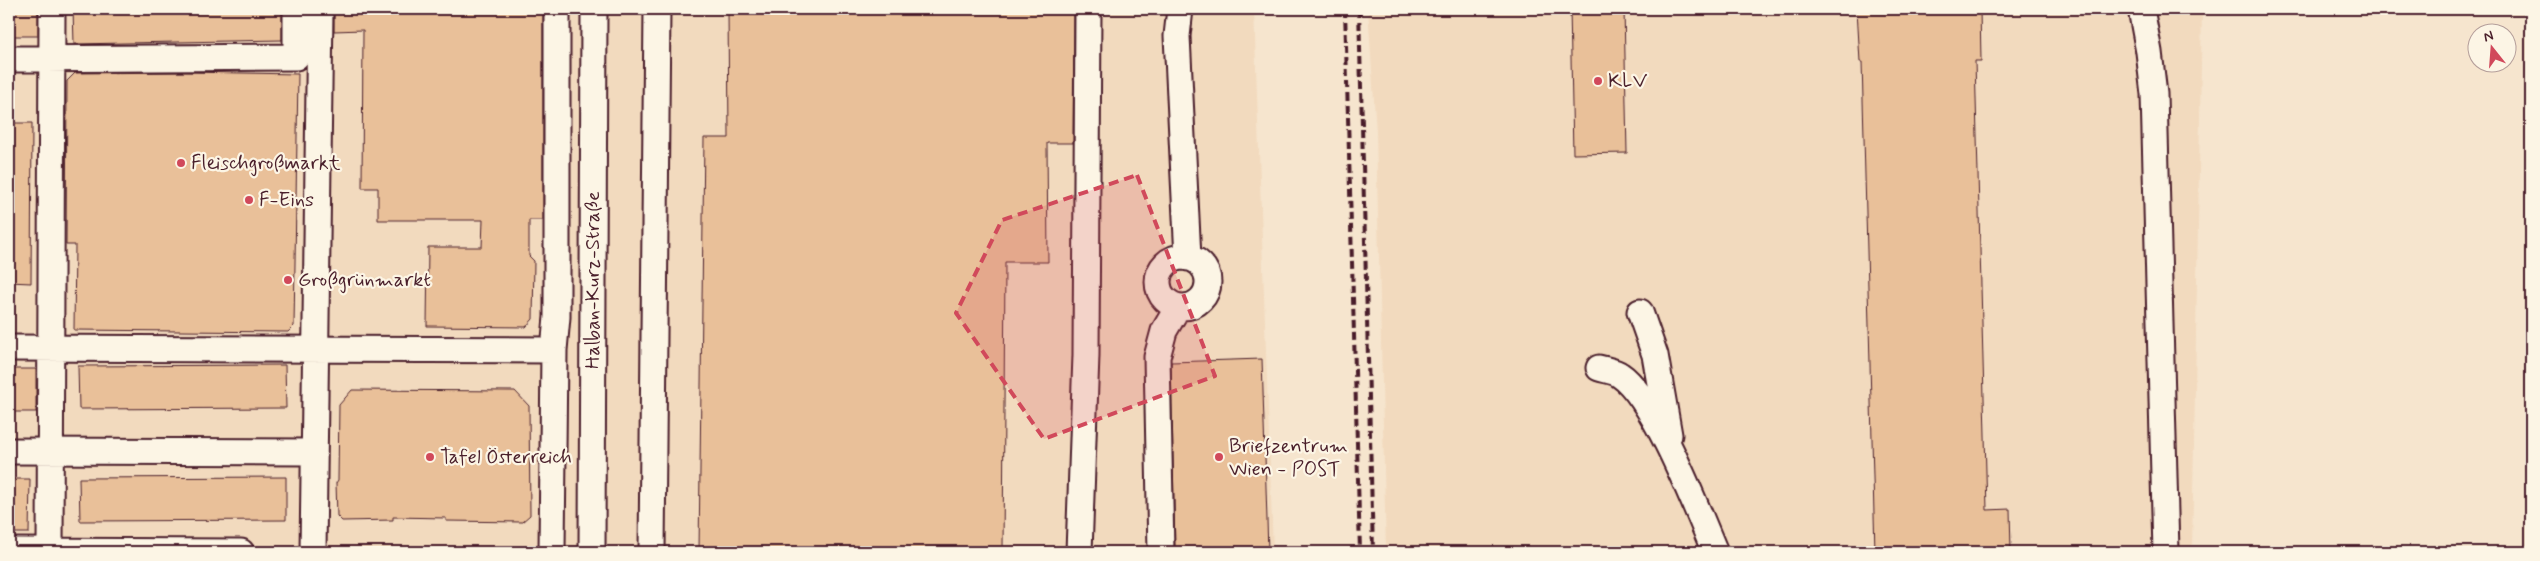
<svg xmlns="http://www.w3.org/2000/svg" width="2540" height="561" font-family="Mynerve,sans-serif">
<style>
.built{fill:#f2dabe}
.building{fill:#e9c099;stroke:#4a1f2b}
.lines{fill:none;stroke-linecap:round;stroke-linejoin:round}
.minor-casing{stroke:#4a1f2b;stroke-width:29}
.minor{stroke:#fcf5e5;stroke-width:25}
.rail{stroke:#4a1f2b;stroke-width:4;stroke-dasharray:8 4;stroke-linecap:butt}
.marked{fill:#d1495b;fill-opacity:0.2;stroke:#d1495b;stroke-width:4;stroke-dasharray:10 6;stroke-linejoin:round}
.poi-dot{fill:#d1495b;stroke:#fcf5e5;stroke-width:2}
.labels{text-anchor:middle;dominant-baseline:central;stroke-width:4.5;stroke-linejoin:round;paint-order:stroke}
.poi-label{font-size:20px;fill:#4a1f2b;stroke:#fcf5e5;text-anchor:start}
.street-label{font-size:20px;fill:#4a1f2b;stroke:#fcf5e5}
</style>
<rect width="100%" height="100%" fill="#f6e5ce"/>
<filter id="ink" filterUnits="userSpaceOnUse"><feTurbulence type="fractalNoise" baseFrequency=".02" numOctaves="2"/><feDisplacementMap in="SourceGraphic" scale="10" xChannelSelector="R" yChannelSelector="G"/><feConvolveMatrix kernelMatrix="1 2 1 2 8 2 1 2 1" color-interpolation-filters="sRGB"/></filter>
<g filter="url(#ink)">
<!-- built -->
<path class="built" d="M9,9H1254L1273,552H9Z
M1368,9H2202L2192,552H1386L1376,132Z"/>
<!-- building -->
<path class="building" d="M9,9H38V36H9Z
M73,9H282V40L74,44Z
M334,9H543V220H529V256L534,261L533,319L526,327L427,326L428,247H482L483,220H378V188H362L363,30L334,31Z
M728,9H1074L1073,143H1047L1048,262H1005L1003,552H699L704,138H729Z
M1570,9H1624L1627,153L1573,154Z
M1980,9L1981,61H1975L1987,510L2010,509L2011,552H1875L1862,62H1860L1857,10Z
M185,72L298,74L294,326L288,332L74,330L75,245H66L67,81L75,73Z
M9,123H32L31,283L9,282Z
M1262,359L1268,552H1175L1171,362Z
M285,365L286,408L79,409L78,366Z
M9,369H36V412H9Z
M352,390L515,391L529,406L530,515L522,522L446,521V518L393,517V520L342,521L337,516L336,483L338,480L339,405Z
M286,477V520L80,521L79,478Z
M9,479H30L29,533H9Z"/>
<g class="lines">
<defs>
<path id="minor" d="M1180,9L1177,36L1188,258
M2141,9L2149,52L2154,94L2166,552
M9,59L296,57V9
M1158 282a25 25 0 1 1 50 0a25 25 0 1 1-50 0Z
M1640,312L1655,355L1669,435
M9,348L554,350
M1599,368C1605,370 1615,371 1620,375C1654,397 1698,512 1715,552
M9,451L313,452
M9,551L241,552
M50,552L52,9
M313,552L320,9
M552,552L554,350L557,317V9
M592,552L594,9
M652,552L657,9
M1079,552L1086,355L1088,9
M1161,552L1157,357L1164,331L1178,307"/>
</defs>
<!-- minor casing -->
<use href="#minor" class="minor-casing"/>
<!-- minor -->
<use href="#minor" class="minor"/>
<!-- rail -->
<path class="rail" d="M1345,9L1360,552
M1359,9L1373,552"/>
</g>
</g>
<!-- marked area -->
<path class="marked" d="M1137,175L1215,376L1044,439L956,313L1002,220Z"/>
<!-- markers -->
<g class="poi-dot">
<circle cx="1598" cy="81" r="5"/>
<circle cx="181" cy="163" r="5"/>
<circle cx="249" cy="200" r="5"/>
<circle cx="288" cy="280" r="5"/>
<circle cx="430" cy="457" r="5"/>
<circle cx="1219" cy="457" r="5"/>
</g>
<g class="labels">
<!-- poi labels -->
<g class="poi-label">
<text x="1608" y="81">KLV</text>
<text x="191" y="163">Fleischgroßmarkt</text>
<text x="259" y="200">F-Eins</text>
<text x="298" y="280">Großgrünmarkt</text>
<text x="1229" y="446">Briefzentrum<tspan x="1229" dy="23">Wien - POST</tspan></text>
<text x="440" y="457">Tafel Österreich</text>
</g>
<!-- street labels -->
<g class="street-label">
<text transform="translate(593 280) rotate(-90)">Halban-Kurz-Straße</text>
</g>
</g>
<!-- margin -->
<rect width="2540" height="561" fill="none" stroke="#fcf5e5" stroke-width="30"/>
<rect x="15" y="15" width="2510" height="531" fill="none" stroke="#4a1f2b" stroke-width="2" filter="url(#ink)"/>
<!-- north arrow -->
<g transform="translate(2492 48) rotate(343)"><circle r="24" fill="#fcf5e5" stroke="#b59f9b"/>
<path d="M0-4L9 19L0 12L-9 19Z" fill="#d1495b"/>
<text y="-8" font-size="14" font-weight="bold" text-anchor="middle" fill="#4a1f2b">N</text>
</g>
</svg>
